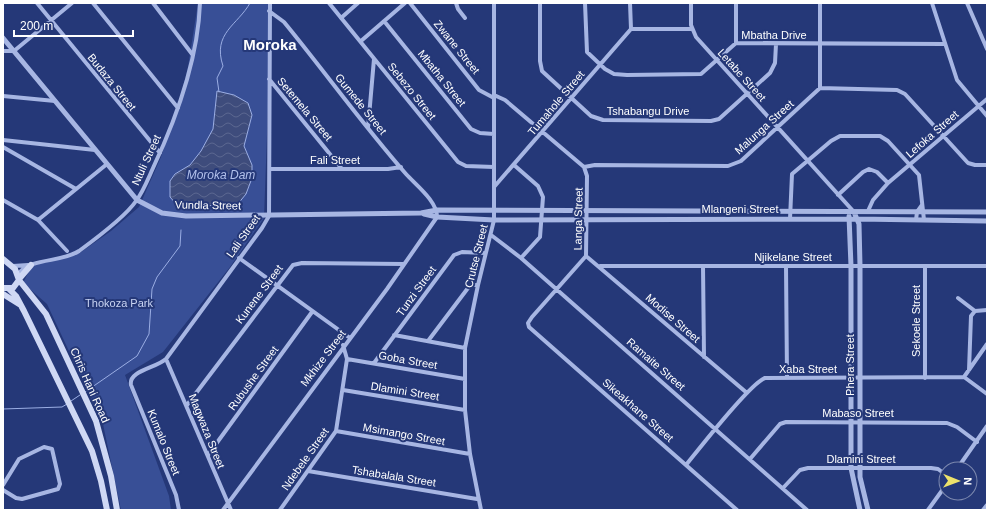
<svg xmlns="http://www.w3.org/2000/svg" width="990" height="513" font-family="Helvetica,sans-serif">
<style>
.green{fill:#384f96}
.water{fill:url(#water-waves);stroke:#9baee4}
.lines{fill:none;stroke-linecap:round;stroke-linejoin:round}
.stream{stroke:#9baee4;stroke-width:1}
.minor{stroke:#a7b6e3;stroke-width:4}
.tertiary{stroke:#a7b6e3;stroke-width:5}
.secondary{stroke:#cfd8f4;stroke-width:6}
.labels{text-anchor:middle;dominant-baseline:central;stroke-width:4;stroke-linejoin:round;paint-order:stroke}
.street-label{font-size:11px;fill:#fff;stroke:#253878}
.park-label{font-size:11px;fill:#c9d4f3;stroke:#253878}
.water-label{font-size:12px;font-style:italic;fill:#b2c0eb;stroke:#253878}
.district-label{font-size:15px;font-weight:bold;fill:#fff;stroke:#253878}
</style>
<defs>
<pattern id="water-waves" width="16" height="10" patternUnits="userSpaceOnUse"><rect width="16" height="10" fill="#3e4c7c"/><path d="M0 5q4-4 8 0t8 0" fill="none" stroke="#5b6790"/></pattern>
</defs>
<rect width="100%" height="100%" fill="#253878"/>
<!-- green -->
<path class="green" d="M198,3H269V79L264,218L230,267L163,352L125,375L169,496L171,510H121L103,424L47,304L23,283L32,265L81,252L111,231L139,207L161,157L179,103L188,67Z"/>
<!-- water -->
<path class="water" d="M217,91L234,95L248,103L252,115L244,146L252,165V178L246,194L237,205L178,206L170,197V181L175,174L190,165L201,151L213,129Z"/>
<g class="lines">
<!-- stream -->
<path class="stream" d="M219,92L217,78L223,66C212,33 238,25 250,3
M85,392L137,356L149,334L152,289L157,277L180,246L181,230
M71,401L80,395
M3,409L62,407L67,404"/>
<!-- minor -->
<path class="minor" d="M37,3L160,153
M93,3L178,108
M153,3L192,54
M329,3L458,162L466,166L494,167
M410,3L479,90L494,98
M456,3L458,9L465,18
M540,3V61L542,71L591,116L603,120L711,121L719,119L770,73L775,63L776,44
M585,3L587,52L605,69L614,74L627,75L701,74L736,43L944,44
M630,3L631,29
M691,3V25L696,37L854,212
M736,3V43
M820,3V88
M932,3L957,80L987,116
M967,3L987,49
M341,18L358,3
M384,21L471,129L480,133L494,134
M631,29H692
M361,41L405,3
M3,51H14L72,3
M269,79L342,169
M494,95L505,100L584,167L595,165L728,166L741,161L820,88L897,90L905,94L968,163L975,165H987
M3,96L55,101
M368,128L374,59
M3,140L95,150
M3,147L76,189
M514,165L538,186L543,197L540,237L521,258
M584,167L587,176L586,256L532,317L528,323L529,327L737,510
M270,169H388L401,167
M494,187L631,29
M838,195L863,172L869,169L877,172L888,183
M3,200L38,220L67,251
M868,211L873,200L888,183L987,99
M790,219L792,174L831,141L840,136H880L888,141L919,175L924,220
M38,220L107,164
M916,220L917,212L922,205
M491,235L521,258L807,510
M586,256L747,393
M239,258L350,338
M13,266L28,265
M600,266H987
M703,266L704,357
M786,266L787,377
M18,274C32,257 61,263 79,251C94,240 126,216 136,201C143,192 148,179 153,168C177,117 198,60 200,3
M958,298L975,311
M394,335L465,348
M428,341L468,288L472,285H478
M166,359L231,510
M347,359L465,379
M374,363L454,255L462,252L485,253
M969,370L971,316L975,311L987,310
M964,377L987,344
M925,378V266
M343,390L465,410
M187,405L293,265L302,263L404,264
M336,431L470,454
M208,455L312,312
M750,459L780,424L786,422L947,423L957,427L977,442
M686,465C699,449 750,383 765,378L964,377L987,394
M957,469L987,426
M308,471L477,499
M3,485L19,459L44,447L52,449L60,484L58,489L22,499L16,498L3,490
M783,488L800,470L808,468H931L938,469L946,475
M179,510L176,495L131,385C128,371 156,368 166,359L262,228L269,216L270,3
M223,510L387,289L437,217C437,201 417,186 406,174C363,125 325,72 284,22L269,11
M280,510L336,431L347,359L343,345
M481,510L470,454L465,410V348L478,285L494,220V3
M928,510L946,485
M983,510L987,505"/>
<!-- tertiary -->
<path class="tertiary" d="M3,38L137,200L162,213L186,216L421,213L437,210L987,212
M854,212L859,224L860,266V477L868,510
M424,214L437,217L494,220L858,219L987,221
M849,216L851,266V468L860,510"/>
<!-- secondary -->
<path class="secondary" d="M3,259L15,269L19,280L13,288H3
M19,279L31,265
M19,280L46,314L96,421L111,476L117,510
M9,289L16,296L24,311L92,451L101,481L107,510
M3,294L19,304"/>
</g>
<g class="labels">
<!-- street labels -->
<g class="street-label">
<text x="774" y="35">Mbatha Drive</text>
<text transform="translate(457 47) rotate(51)">Zwane Street</text>
<text transform="translate(742 75) rotate(48)">Letabe Street</text>
<text transform="translate(442 78) rotate(51)">Mbatha Street</text>
<text transform="translate(112 82) rotate(51)">Budaza Street</text>
<text transform="translate(412 91) rotate(51)">Sebezo Street</text>
<text transform="translate(556 103) rotate(-50)">Tumahole Street</text>
<text transform="translate(361 104) rotate(51)">Gumede Street</text>
<text transform="translate(305 109) rotate(50)">Setemela Street</text>
<text x="648" y="111">Tshabangu Drive</text>
<text transform="translate(764 127) rotate(-42)">Malunga Street</text>
<text transform="translate(932 134) rotate(-41)">Lefoka Street</text>
<text transform="translate(146 160) rotate(-65)">Ntuli Street</text>
<text x="335" y="160">Fali Street</text>
<text transform="translate(208 205) rotate(1)">Vundla Street</text>
<text x="740" y="209">Mlangeni Street</text>
<text transform="translate(578 219) rotate(-89)">Langa Street</text>
<text transform="translate(243 236) rotate(-55)">Lali Street</text>
<text transform="translate(476 256) rotate(-76)">Crutse Street</text>
<text x="793" y="257">Njikelane Street</text>
<text transform="translate(416 291) rotate(-54)">Tunzi Street</text>
<text transform="translate(259 294) rotate(-53)">Kunene Street</text>
<text transform="translate(673 318) rotate(41)">Modise Street</text>
<text transform="translate(916 321) rotate(-90)">Sekoele Street</text>
<text transform="translate(323 358) rotate(-53)">Mkhize Street</text>
<text transform="translate(408 360) rotate(10)">Goba Street</text>
<text transform="translate(656 364) rotate(41)">Ramaite Street</text>
<text transform="translate(850 365) rotate(-90)">Phera Street</text>
<text x="808" y="369">Xaba Street</text>
<text transform="translate(253 378) rotate(-54)">Rubushe Street</text>
<text transform="translate(90 385) rotate(66)">Chris Hani Road</text>
<text transform="translate(405 391) rotate(9)">Dlamini Street</text>
<text transform="translate(638 410) rotate(41)">Sikeakhane Street</text>
<text x="858" y="413">Mabaso Street</text>
<text transform="translate(207 431) rotate(68)">Magwaza Street</text>
<text transform="translate(404 434) rotate(10)">Msimango Street</text>
<text transform="translate(164 442) rotate(68)">Kumalo Street</text>
<text transform="translate(305 459) rotate(-55)">Ndebele Street</text>
<text x="861" y="459">Dlamini Street</text>
<text transform="translate(394 476) rotate(9)">Tshabalala Street</text>
</g>
<!-- park labels -->
<g class="park-label">
<text x="119" y="303">Thokoza Park</text>
</g>
<!-- water labels -->
<g class="water-label">
<text x="221" y="175">Moroka Dam</text>
</g>
<!-- district labels -->
<g class="district-label">
<text x="270" y="44">Moroka</text>
</g>
</g>
<!-- border -->
<rect width="990" height="513" fill="none" stroke="#ffffff" stroke-width="8"/>
<!-- north arrow -->
<g transform="translate(958 481) rotate(91)"><circle r="19" fill="#253878" stroke="#7c88ae"/>
<path d="M0-3L7 15L0 10L-7 15Z" fill="#ede26b"/>
<text y="-6" font-size="11" font-weight="bold" text-anchor="middle" fill="#ffffff">N</text>
</g>
<!-- scale -->
<path d="M14 30v6h119v-6" fill="none" stroke="#ffffff" stroke-width="2"/>
<text x="20" y="30" font-size="12" fill="#ffffff" stroke="#253878" stroke-width="3" paint-order="stroke">200 m</text>
</svg>
